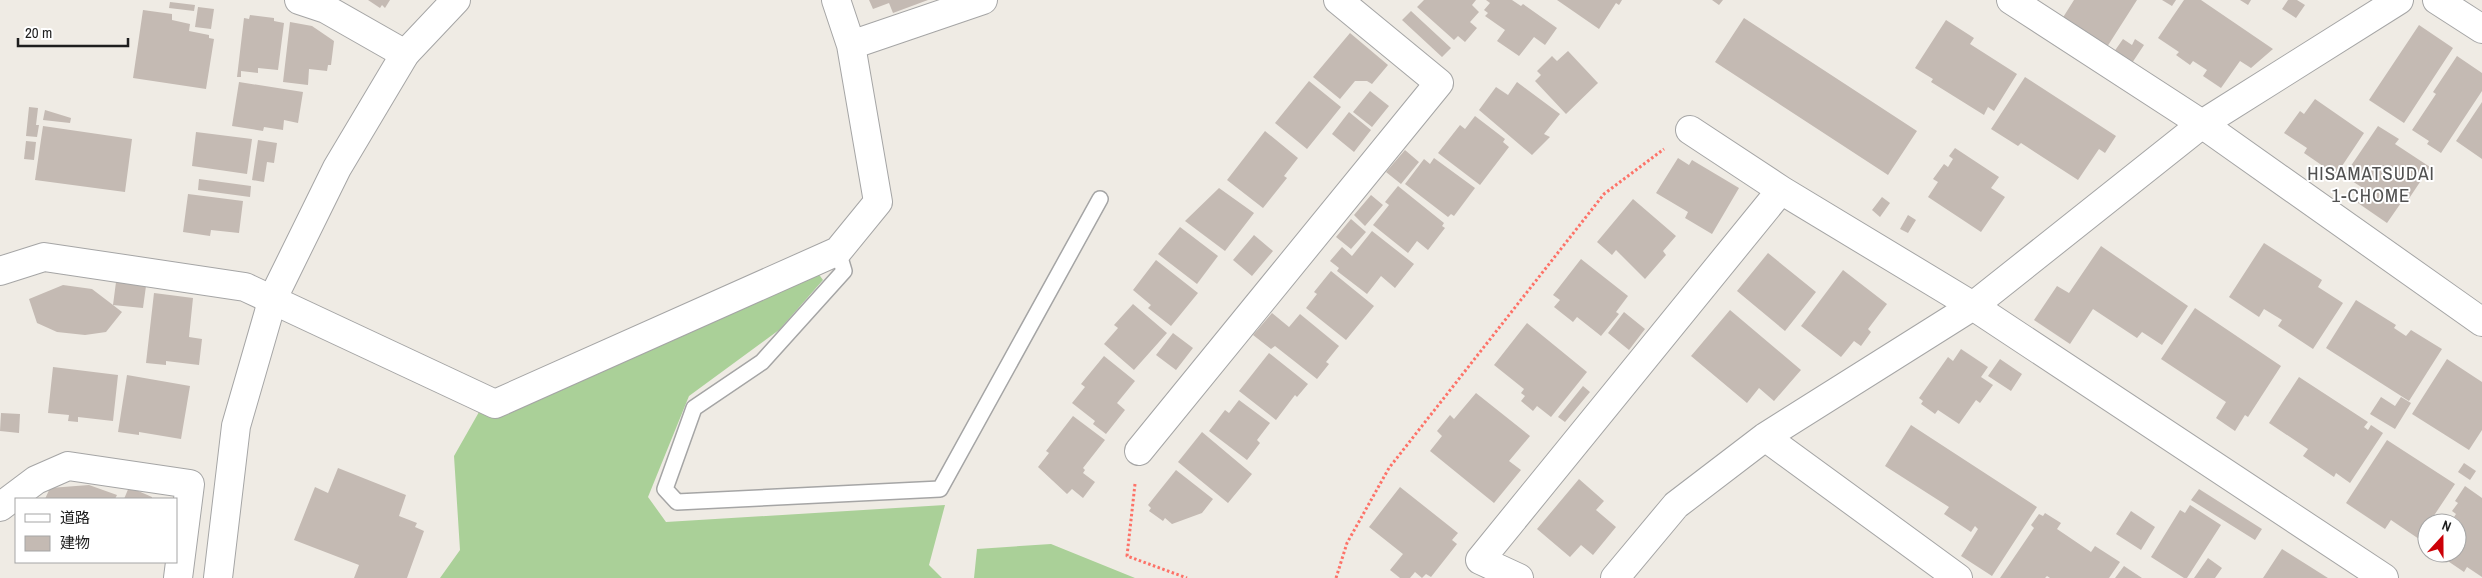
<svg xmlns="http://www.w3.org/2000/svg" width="2482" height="578" font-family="'Archivo Narrow','Noto Sans JP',sans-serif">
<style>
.forest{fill:#aad098}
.building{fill:#c4bab3}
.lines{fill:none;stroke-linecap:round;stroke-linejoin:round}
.service-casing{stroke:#a5a5a5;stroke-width:18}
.minor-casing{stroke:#a5a5a5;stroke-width:30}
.tertiary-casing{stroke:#a5a5a5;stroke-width:30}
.path{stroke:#fd7268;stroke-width:3;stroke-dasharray:2.5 2.5;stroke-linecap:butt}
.service{stroke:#fff;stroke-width:15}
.minor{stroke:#fff;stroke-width:28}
.tertiary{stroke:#fff;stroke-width:28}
.labels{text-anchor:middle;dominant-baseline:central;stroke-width:4;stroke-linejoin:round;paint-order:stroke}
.neighbourhood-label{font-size:19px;letter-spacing:1px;fill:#515151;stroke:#fff}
</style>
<rect width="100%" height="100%" fill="#efebe4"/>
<!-- forest -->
<path class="forest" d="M815,269L823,280L779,330L689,396L648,497L666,522L945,505L929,565L942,578H440L460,550L454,456L479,412Z
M1051,544L1135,578H974L977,549Z"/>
<!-- building -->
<path class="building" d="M368,0H390L385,8L382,5L380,8Z
M869,0H928L893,13L889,3L873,9Z
M1424,0H1476L1472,5L1479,12L1470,22L1477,28L1465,42L1458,36L1454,40L1417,7Z
M1486,0H1512L1521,6L1523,4L1557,28L1545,45L1534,37L1519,56L1497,41L1505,30L1485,16L1488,13L1484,10L1490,3Z
M1557,0H1622L1619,5L1616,3L1599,29Z
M1712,0H1723L1719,5Z
M2074,0H2137L2107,47L2062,19Z
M2162,0H2176L2172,6Z
M2184,0H2201L2273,49L2251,68L2240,61L2221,88L2203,76L2207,70L2193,61L2190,65L2176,55L2179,52L2158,38Z
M2240,0H2251L2248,5Z
M2288,0H2297L2305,5L2296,18L2282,9Z
M170,2L195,5L194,11L169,8Z
M198,7L214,9L211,29L195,27Z
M143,10L172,14V20L190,24L189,31L209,35V38L214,39L206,89L133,78Z
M1411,11L1451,48L1442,57L1402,20Z
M250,15L274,18V21L284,23L278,70L258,68V73L241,71V77H237L244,18L249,19Z
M1744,18L1917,131L1888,175L1715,62Z
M1946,20L1974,38L1970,44L2017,74L1994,111L1988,107L1984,115L1931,82L1933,79L1915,68Z
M290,22L312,26L334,41L331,65H328L327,71L309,69L308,85L283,82Z
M2419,25L2453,48L2404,123L2369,100Z
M1350,33L1388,65L1372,84L1367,81H1355L1340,99L1313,77Z
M2123,39L2132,45L2135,39L2144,45L2120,81L2102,69Z
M1568,51L1598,83L1566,114L1535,81L1541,75L1537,71L1552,56L1557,61Z
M2457,56L2482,73V91L2441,153L2427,144L2429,141L2412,130L2436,94L2433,92Z
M2025,77L2116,136L2105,153L2099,149L2078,180L2021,143L2018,146L1991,129Z
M1309,81L1341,107L1307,149L1275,123Z
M239,82L303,92L298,123L284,120L283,130L264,127L263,131L232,126Z
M1517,82L1560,114L1544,134L1550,137L1532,155L1479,110L1496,87L1508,95Z
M1370,91L1389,106L1372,127L1353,112Z
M2315,99L2364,133L2336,175L2304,153L2307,148L2284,133L2300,111L2304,114Z
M2482,102V159L2456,141Z
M29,107L38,108L36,125H39L37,137L26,136Z
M45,110L71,118L70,123L43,120Z
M1349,112L1371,130L1354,152L1332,134Z
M1475,116L1505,139L1503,142L1509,147L1480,185L1438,153L1460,125L1465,129Z
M43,126L132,139L125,192L35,180Z
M2378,126L2399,139L2395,144L2430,167L2406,203L2403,200L2387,223L2355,201L2363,188L2344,176Z
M1265,131L1298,158L1284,176L1287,178L1263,208L1227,180Z
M196,132L252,139L247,174L192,166Z
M258,140L277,143L274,163L267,162L264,182L252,180Z
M26,141L36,142L34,160L24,159Z
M1955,148L1999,177L1991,188L2005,197L1981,232L1928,197L1938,182L1933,179L1944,164L1948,167L1953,159L1949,156Z
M1405,150L1419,162L1401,184L1386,172Z
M1434,158L1475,188L1454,216L1451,214L1448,217L1405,184L1424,159L1430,164Z
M1678,158L1689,165L1692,160L1739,188L1712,234L1685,218L1688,212L1656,193Z
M199,179L251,186L250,197L198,190Z
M1398,186L1444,223L1442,226L1445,228L1428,250L1417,241L1408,253L1373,225L1389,205L1385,202Z
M1219,188L1254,213L1225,251L1185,221Z
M188,194L243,201L239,233L211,230L210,236L183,232Z
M1371,195L1383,205L1365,226L1354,215Z
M1882,197L1890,203L1880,217L1872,210Z
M1633,199L1676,236L1663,251L1666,255L1645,279L1616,250L1612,255L1597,242Z
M1908,215L1916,220L1908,233L1900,229Z
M1351,219L1366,232L1351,249L1336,237Z
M1180,227L1218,256L1197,284L1158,254Z
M1372,231L1414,264L1395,288L1381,276L1367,294L1337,271L1339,268L1330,261L1342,247L1352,256Z
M1254,235L1273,251L1252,276L1233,260Z
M2264,243L2322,280L2318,287L2343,303L2313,349L2278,326L2282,320L2264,309L2259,317L2229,297Z
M2101,246L2188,306L2162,345L2142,332L2137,338L2093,309L2070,344L2034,320L2057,286L2069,293Z
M1768,253L1816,292L1785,331L1737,291Z
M1581,259L1628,296L1616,312L1619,314L1601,336L1577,317L1573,322L1554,307L1560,300L1553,295Z
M1156,260L1198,293L1171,326L1148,308L1151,305L1133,290Z
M1843,270L1887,304L1868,329L1871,332L1861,346L1854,341L1841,357L1801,326Z
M1331,271L1374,306L1346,340L1306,308L1317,294L1314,292Z
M116,282L146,286L143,308L113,305L122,312L106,332L85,335L57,332L37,323L29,299L63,285L92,289L113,305Z
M154,293L193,298L189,337L202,339L199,365L166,361V365L146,363Z
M2356,300L2396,325L2394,328L2406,336L2411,330L2442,349L2409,401L2326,348Z
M1133,304L1167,333L1134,370L1104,344L1118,328L1114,325Z
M2195,308L2281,366L2248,417L2245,415L2235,431L2216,418L2226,402L2161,359Z
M1730,310L1801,370L1774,401L1759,388L1747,403L1691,356Z
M1624,312L1645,329L1629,350L1608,333Z
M1272,313L1289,327L1300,314L1339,346L1326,362L1329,364L1317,379L1275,346L1271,349L1253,335Z
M1527,323L1587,372L1551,417L1537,406L1533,411L1521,401L1525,396L1521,393L1524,389L1494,365Z
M1173,333L1193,348L1176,370L1156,355Z
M1961,349L1988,367L1981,377L1993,385L1980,403L1976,400L1959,424L1938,410L1935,414L1921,404L1923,401L1919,398L1948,357L1953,361Z
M1269,353L1308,384L1297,397L1295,395L1276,420L1239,391Z
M1104,356L1135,381L1117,403L1125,410L1106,434L1093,424L1095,421L1072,403L1085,387L1081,384Z
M2000,359L2022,374L2011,391L1988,376Z
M2447,359L2482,382V430L2469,450L2412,414Z
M53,367L118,375L113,421L78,417V422L68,421L69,415L48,413Z
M127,375L190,386L181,439L139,432V435L118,432Z
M2299,377L2368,422L2364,427L2368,430L2371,425L2383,433L2350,483L2336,473L2334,477L2303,456L2308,449L2269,423Z
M1583,386L1590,392L1565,422L1558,417Z
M1476,393L1530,436L1509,461L1521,470L1494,503L1430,451L1442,436L1437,431L1450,415L1454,419Z
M2381,397L2395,406L2401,397L2411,403L2395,429L2370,414Z
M1239,400L1270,423L1257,440L1260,443L1247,460L1209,431L1225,410L1229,413Z
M1,413L20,414L19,433L0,431Z
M1073,416L1105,440L1083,468L1085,470L1083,473L1095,482L1083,498L1072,489L1067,494L1038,467L1049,453L1046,451Z
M1911,425L2037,507L1992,576L1961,556L1978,529L1975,526L1971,532L1944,514L1949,507L1885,466Z
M1202,432L1252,474L1228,503L1178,462Z
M2387,440L2455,484L2429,523H2427L2419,539L2391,520L2385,529L2346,503Z
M2464,463L2476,471L2470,480L2458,472Z
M338,468L406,495L399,516L417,523L415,527L424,531L407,578H354L359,565L294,540L315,487L328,493Z
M1176,470L1213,499L1202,513L1172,524L1165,518L1163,521L1149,511L1151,508L1148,505Z
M1579,479L1604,501L1596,510L1616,527L1593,555L1581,545L1570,557L1537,529Z
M89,485L117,495L115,499H45L50,488Z
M2465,486L2482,498V577L2467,567L2464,572L2436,553H2457V523H2450L2456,514L2452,511L2458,503L2455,501Z
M129,487L152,497V499H124Z
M1400,487L1458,533L1452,540L1457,544L1431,577L1426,574L1422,578L1415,572L1410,578H1400L1390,570L1403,554L1369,527Z
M2199,489L2262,529L2255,540L2191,500Z
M2190,505L2221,525L2187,578H2184L2151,557L2180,510L2185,513Z
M2131,511L2155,527L2141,550L2116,534Z
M2045,513L2061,523L2057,529L2091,552L2095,546L2120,562L2109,578H2050L2047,576L2045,578H2000L2034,528L2031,525L2039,514L2043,516Z
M2282,549L2328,578H2263Z
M2208,558L2222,568L2215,578H2194Z
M2124,566L2142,578H2115Z"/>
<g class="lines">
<defs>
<path id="service" d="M838,251L844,271L762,362L694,408L665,489L677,502L940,489L1100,199"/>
<path id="minor" d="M299,0L326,9L405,54
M2011,0L2202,124L2482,322
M851,45L983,0
M1690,130L1781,190
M0,271L44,257L245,287L495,404L838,251L878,202L851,45L836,0
M1765,437L1958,578
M1139,451L1439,83L1338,0
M0,507L36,480L68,466L190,484L178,578
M1519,578L1480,560L1781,190L1973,306L2384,578
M1615,578L1676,505L1765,437L1973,306L2202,124L2399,0"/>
<path id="tertiary" d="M2437,0L2482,29
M218,578L236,426L273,298L337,168L405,54L456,0"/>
</defs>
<!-- service casing -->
<use href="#service" class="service-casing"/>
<!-- minor casing -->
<use href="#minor" class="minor-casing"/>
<!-- tertiary casing -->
<use href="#tertiary" class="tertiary-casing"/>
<!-- path -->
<path class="path" d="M1135,484L1127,556L1187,578
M1336,578L1347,543L1389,468L1604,194L1664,149"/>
<!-- service -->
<use href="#service" class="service"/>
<!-- minor -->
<use href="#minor" class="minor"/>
<!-- tertiary -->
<use href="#tertiary" class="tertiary"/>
</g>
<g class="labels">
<!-- neighbourhood labels -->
<g class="neighbourhood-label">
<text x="2371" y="173">HISAMATSUDAI<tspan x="2371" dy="22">1-CHOME</tspan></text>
</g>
</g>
<!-- legend -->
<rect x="15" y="498" width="162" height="65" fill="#ffffff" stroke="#a5a5a5"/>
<rect x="25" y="514" width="25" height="8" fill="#ffffff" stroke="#a5a5a5"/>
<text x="60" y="523" font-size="15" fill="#1e1e1e">道路</text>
<rect x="25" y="536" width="25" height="15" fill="#c4bab3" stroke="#a5a5a5"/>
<text x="60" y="548" font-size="15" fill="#1e1e1e">建物</text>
<!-- north arrow -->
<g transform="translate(2442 538) rotate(21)"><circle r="24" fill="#ffffff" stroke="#a5a5a5"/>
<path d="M0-4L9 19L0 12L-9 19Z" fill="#cc0007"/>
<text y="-8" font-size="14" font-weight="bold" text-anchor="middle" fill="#1e1e1e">N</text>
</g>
<!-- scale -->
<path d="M18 38v8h110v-8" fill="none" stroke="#1e1e1e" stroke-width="2.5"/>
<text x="25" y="38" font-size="15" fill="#1e1e1e" stroke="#ffffff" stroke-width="4" paint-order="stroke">20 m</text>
</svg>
